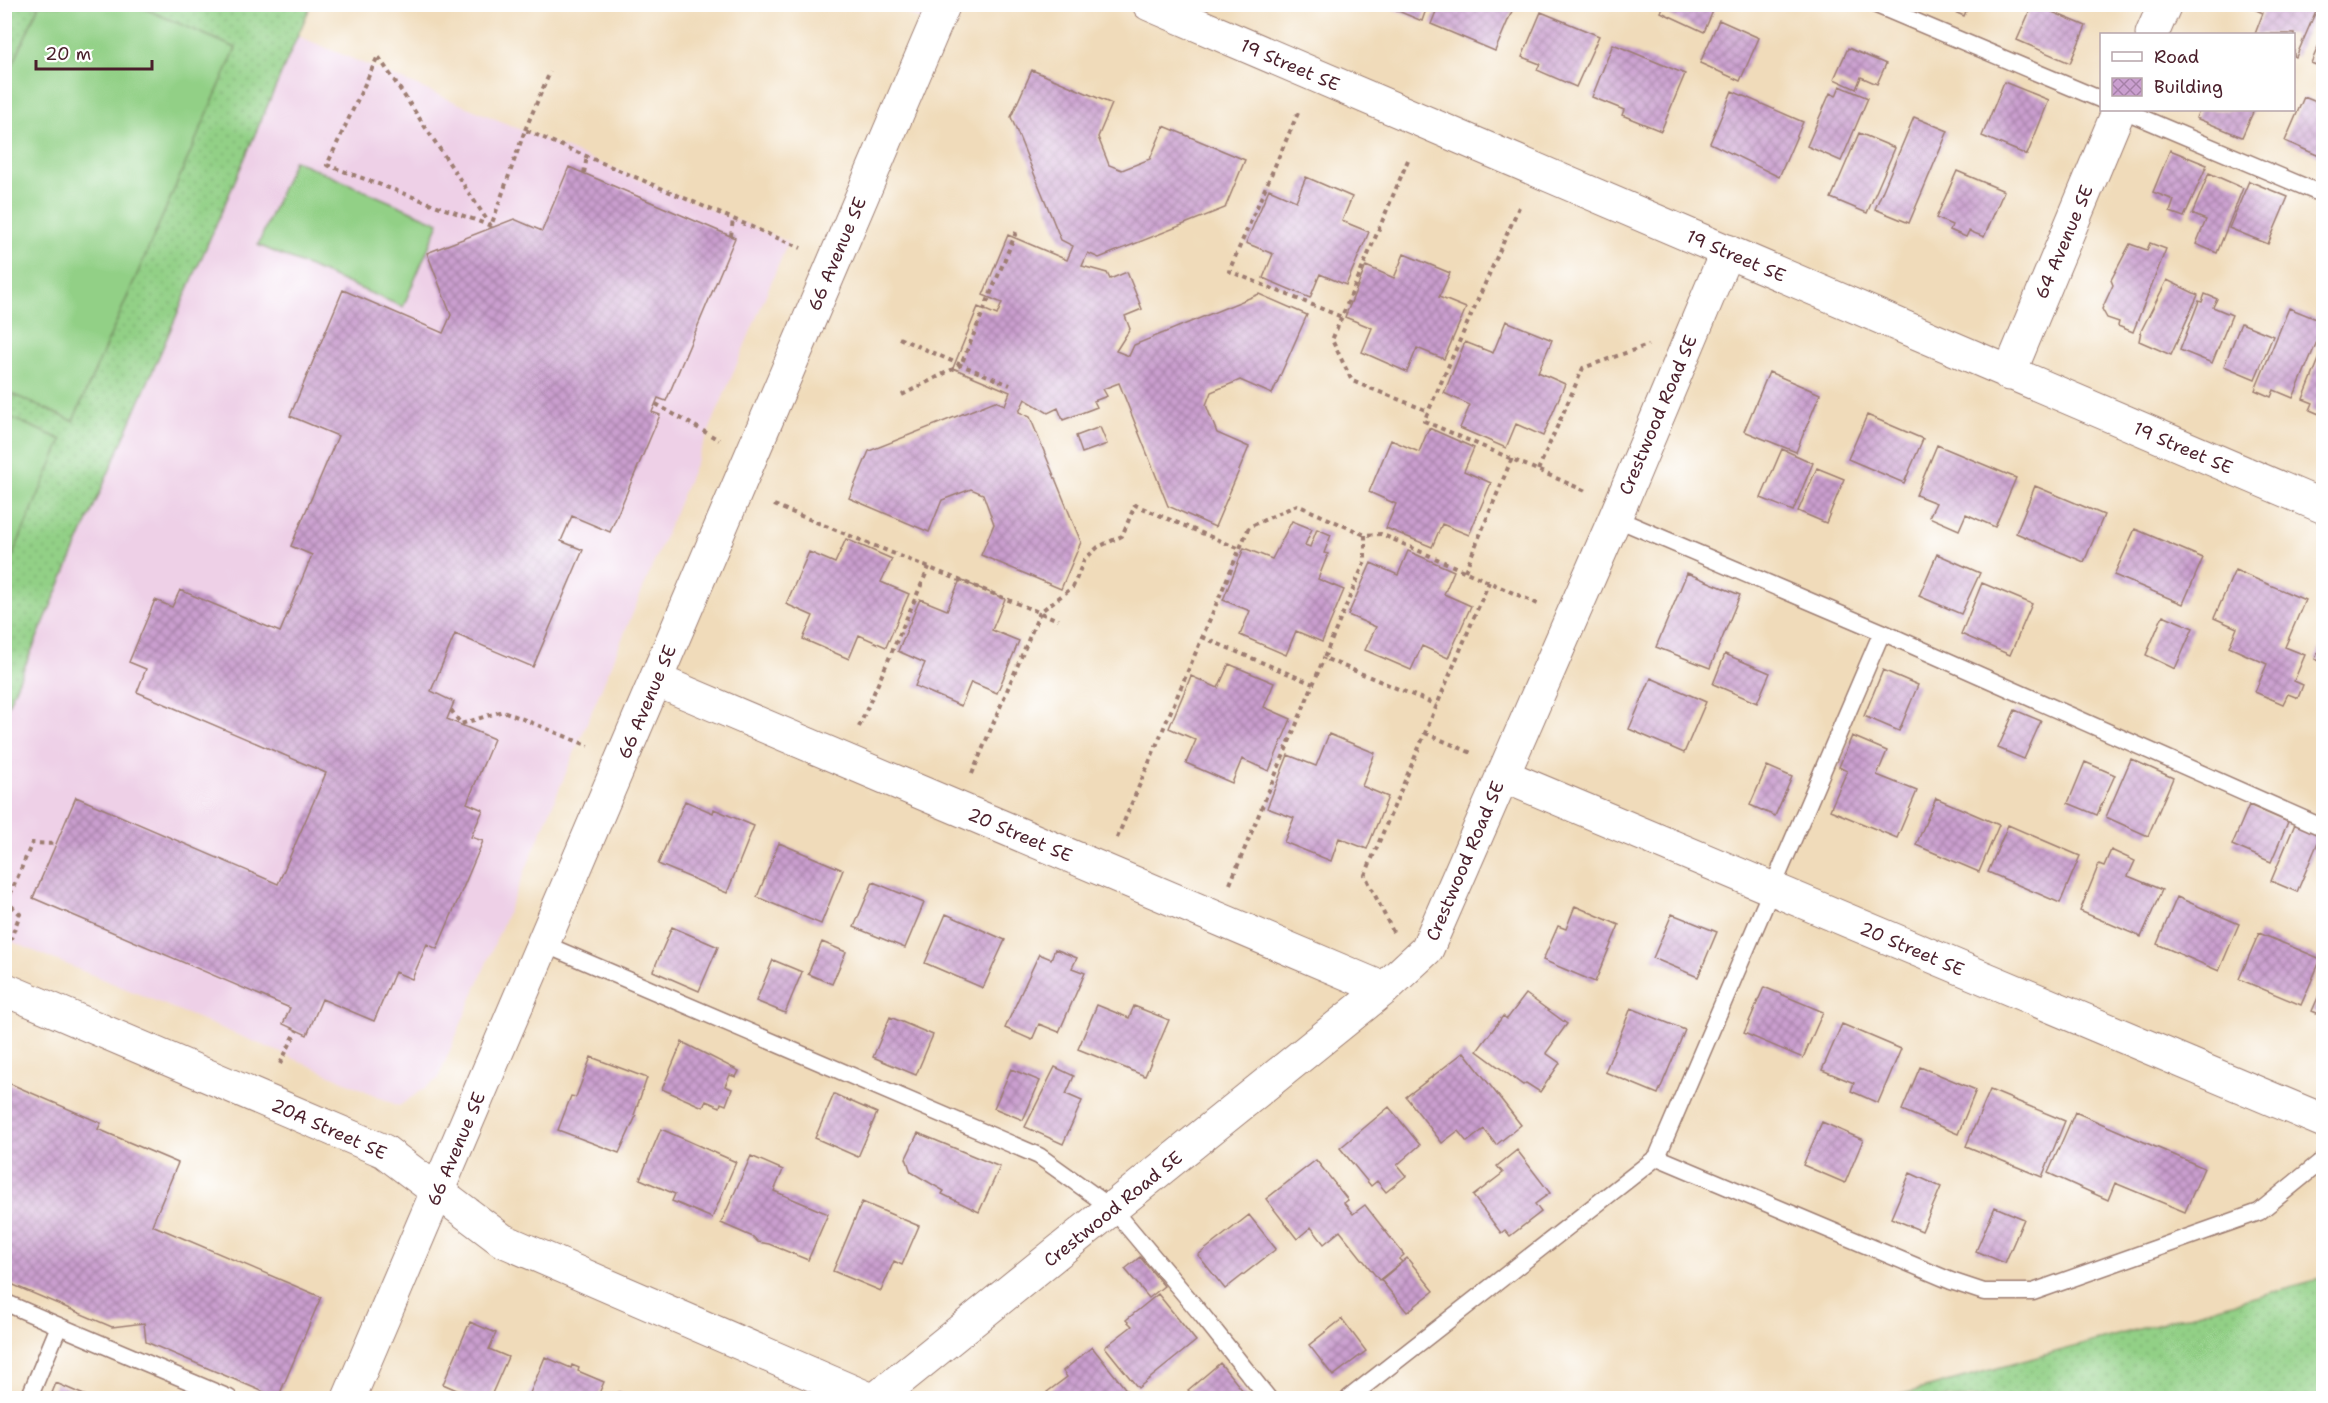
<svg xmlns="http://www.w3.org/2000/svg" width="2328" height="1403" font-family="'Shantell Sans',sans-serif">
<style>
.built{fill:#eed0e7}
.grass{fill:url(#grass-dots);stroke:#6e7858;stroke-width:1.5}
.pitch{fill:#92d086;stroke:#6e7858;stroke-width:1.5}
.building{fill:url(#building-cross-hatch)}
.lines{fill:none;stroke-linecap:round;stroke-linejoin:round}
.service-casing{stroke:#9d7d72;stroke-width:19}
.minor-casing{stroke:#9d7d72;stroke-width:35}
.path{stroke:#9d7d72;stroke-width:4;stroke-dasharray:4.5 4.5;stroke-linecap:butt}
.service{stroke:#fff;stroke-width:16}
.minor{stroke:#fff;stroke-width:33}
.labels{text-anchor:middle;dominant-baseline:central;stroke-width:4.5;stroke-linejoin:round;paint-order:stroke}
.street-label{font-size:18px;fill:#4a1f2b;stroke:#fff}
</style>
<defs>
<pattern id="grass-dots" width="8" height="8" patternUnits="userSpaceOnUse" patternTransform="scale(1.5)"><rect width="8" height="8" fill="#92d086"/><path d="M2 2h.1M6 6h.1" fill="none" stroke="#7fb274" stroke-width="1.8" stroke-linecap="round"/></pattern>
<pattern id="building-cross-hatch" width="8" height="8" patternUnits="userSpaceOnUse" patternTransform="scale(1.5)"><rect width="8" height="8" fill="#ca9fcf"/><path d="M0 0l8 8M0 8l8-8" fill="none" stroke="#a681a8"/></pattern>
</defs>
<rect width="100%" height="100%" fill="#fff"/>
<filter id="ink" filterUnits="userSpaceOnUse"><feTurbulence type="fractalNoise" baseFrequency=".0167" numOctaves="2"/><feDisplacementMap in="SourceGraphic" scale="12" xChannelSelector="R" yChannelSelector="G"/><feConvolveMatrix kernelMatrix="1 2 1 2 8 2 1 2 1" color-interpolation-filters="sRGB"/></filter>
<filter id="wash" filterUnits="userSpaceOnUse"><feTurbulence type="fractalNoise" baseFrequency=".008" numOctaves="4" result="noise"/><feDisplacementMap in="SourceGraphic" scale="24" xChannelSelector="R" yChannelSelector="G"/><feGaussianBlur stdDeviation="1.35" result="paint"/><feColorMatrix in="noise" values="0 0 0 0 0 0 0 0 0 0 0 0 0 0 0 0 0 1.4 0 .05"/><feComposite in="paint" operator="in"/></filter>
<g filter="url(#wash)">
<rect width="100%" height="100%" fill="#f0dbba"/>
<!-- built -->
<path class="built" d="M887,5H944L935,26Z
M298,36L788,242L438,1079L399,1106L284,1054L5,939V712Z"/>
<!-- grass -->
<path class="grass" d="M5,5H311L5,712Z
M2323,1278V1398H1889Z"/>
<!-- pitch -->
<path class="pitch" d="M39,5H136L236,48L73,421L5,391V83Z
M294,160L439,223L403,307L258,245Z
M5,415L62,440L5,573Z"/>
<g id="blocks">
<!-- building -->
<path class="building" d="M1384,4H1428L1422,21L1386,6L1385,8L1377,5Z
M1439,4H1515L1495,51L1431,24Z
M1664,4H1716L1704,32L1661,12Z
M1936,4H1969L1964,16Z
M2033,4L2086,26L2070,63L2017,40Z
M2256,4H2319L2296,57L2294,56V34H2255L2263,13L2254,9Z
M1541,12L1599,36L1576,87L1537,70L1540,64L1522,57Z
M1719,20L1759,38L1740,81L1700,63Z
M2324,33V68L2311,63Z
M1613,44L1685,74L1661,131L1622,115L1624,110L1592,97Z
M1848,48L1886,64L1877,84L1861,77L1856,89L1834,79Z
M1032,70L1112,104L1098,137L1109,165L1122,170L1150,159L1164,126L1245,160L1225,208L1099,258L1088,253L1082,266L1107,273L1110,279L1127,272L1142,309L1125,316L1130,329L1116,351L1129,356L1134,345L1259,294L1307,315L1272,394L1240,380L1211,392L1206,405L1217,433L1249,447L1215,527L1168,506L1119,383L1103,389L1107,396L1094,401L1097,407L1063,420L1058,408L1048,413L1025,399L1019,412L1030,417L1081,542L1061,589L981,555L994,524L983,494L971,489L942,500L929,532L849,498L869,451L995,401L1005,405L1010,392L953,368L978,307L997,315L1002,303L983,295L1008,235L1067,260L1073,246L1061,240L1011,117Z
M2004,82L2049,100L2027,155L1982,136Z
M1840,86L1868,98L1841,161L1807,146L1830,93L1836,96Z
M1732,91L1803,122L1779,177L1710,143Z
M2304,97L2324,105V158L2285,141Z
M2199,110H2254L2242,137L2196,118Z
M1914,117L1948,131L1909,223L1875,209Z
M1859,133L1895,148L1867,213L1831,198Z
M2170,150L2207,165L2184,217L2170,212L2174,200L2153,192Z
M569,167L735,238L666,401L658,398L652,412L660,415L610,532L572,516L561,541L583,550L533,667L455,634L431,691L454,702L447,719L494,739L467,803L483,810L471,837L483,841L437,949L427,944L412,979L395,972L374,1021L322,999L307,1035L283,1024L290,1008L33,898L76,797L278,884L326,773L137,692L146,669L129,662L155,600L172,607L180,590L280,632L312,555L291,546L338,436L290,416L343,290L443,333L451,315L427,253L514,219L542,231Z
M1957,171L2004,191L1984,237L1969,231L1966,237L1950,230L1952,225L1936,218Z
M2209,173L2243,188L2217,253L2196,244L2206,220L2192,214Z
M1306,177L1352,197L1342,221L1369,232L1346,285L1320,274L1310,298L1263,278L1273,254L1246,243L1269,189L1296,201Z
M2249,181L2288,197L2268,244L2229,228Z
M2150,243L2166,249L2133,332L2118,326L2119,322L2107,318L2102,309L2113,285L2111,280L2130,244L2147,250Z
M1404,254L1450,273L1439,297L1466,308L1444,359L1417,348L1407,372L1362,352L1372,328L1345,317L1366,266L1394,278Z
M2167,280L2198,295L2171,355L2139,341L2141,331Z
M2205,294L2217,299L2213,307L2232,315L2212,363L2180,350L2199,301L2202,302Z
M2289,308L2324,322V325L2293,398L2274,390L2271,397L2255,390Z
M1506,321L1552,340L1538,372L1565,384L1543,436L1516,424L1506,448L1460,428L1470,405L1444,393L1465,342L1493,353Z
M2241,323L2273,336L2255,379L2224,366Z
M2322,352H2324V416L2310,410L2313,403L2303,399Z
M1769,372L1820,394L1796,452L1744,431Z
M1867,415L1923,439L1904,483L1848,459Z
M1100,427L1107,444L1082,453L1076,436Z
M1429,428L1474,448L1464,471L1491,483L1469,535L1442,524L1432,547L1386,528L1396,504L1369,492L1391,440L1419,452Z
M1937,445L2016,478L1995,527L1966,514L1959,530L1929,517L1936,503L1916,495Z
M1782,449L1813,463L1793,511L1761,498Z
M1817,468L1844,479L1826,523L1798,511Z
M2035,486L2104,515L2084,562L2016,533Z
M1292,521L1312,529L1305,545L1310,547L1317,529L1331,535L1324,553L1328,554L1318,579L1344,590L1322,642L1296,631L1286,655L1240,635L1250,611L1223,600L1244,548L1272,559Z
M2135,529L2203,558L2183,604L2114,575Z
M846,539L892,559L881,582L909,594L886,647L859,635L849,659L803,639L813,616L786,604L809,552L835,563Z
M1408,551L1454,571L1444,594L1471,606L1448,658L1422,646L1411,670L1365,650L1376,627L1348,615L1371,563L1398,575Z
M1937,554L1980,573L1961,614L1919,596Z
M2235,570L2305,600L2285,647L2305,655L2294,681L2303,685L2298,698L2288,694L2283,704L2255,692L2267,664L2229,647L2237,628L2214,618Z
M1687,573L1740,595L1710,668L1656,647Z
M960,580L1005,599L992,630L1019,641L997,693L971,682L961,706L915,686L925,663L898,651L920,599L947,610Z
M1982,583L2032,604L2010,655L1961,634Z
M2163,615L2193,628L2175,669L2146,655Z
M2324,639V663L2315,659Z
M1725,654L1770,673L1757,703L1713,684Z
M1229,664L1274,683L1264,707L1291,719L1269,771L1242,759L1232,783L1186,763L1196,740L1169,728L1191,676L1218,688Z
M1883,670L1918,685L1899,731L1864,716Z
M1651,678L1706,702L1684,753L1629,729Z
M2015,710L2041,721L2024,759L1998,748Z
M1329,734L1375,753L1362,786L1388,797L1367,849L1339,838L1331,861L1284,842L1294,818L1267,808L1288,755L1316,766Z
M1852,736L1887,751L1877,775L1917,791L1897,838L1830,810L1847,771L1839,767Z
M2131,759L2173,778L2148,836L2106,817Z
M2085,762L2115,775L2097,815L2068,803Z
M1767,766L1792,777L1775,816L1750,805Z
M1936,798L1999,825L1979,872L1916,845Z
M685,801L713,813L714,809L754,826L727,893L658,864Z
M2249,805L2288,822L2271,862L2232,845Z
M2295,824L2321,835L2297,892L2271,881Z
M2008,825L2080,856L2060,903L1988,872Z
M779,843L843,870L821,924L757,897Z
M2111,850L2135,861L2128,876L2162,890L2141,937L2080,911L2099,864L2104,866Z
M873,882L924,903L905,948L854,927Z
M2177,897L2239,924L2219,971L2157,944Z
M1575,906L1619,925L1595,982L1543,960L1558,926L1566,929Z
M946,914L1005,940L983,988L925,963Z
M1672,914L1717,932L1698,977L1653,958Z
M672,927L718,947L699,991L653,971Z
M2259,933L2321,959L2301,1005L2239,979Z
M822,942L846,952L832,984L808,974Z
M1055,949L1077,958L1072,968L1085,973L1059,1032L1039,1024L1032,1040L1005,1028L1039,954L1051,959Z
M773,960L802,972L785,1013L756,1001Z
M2324,984V1016L2312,1011Z
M1764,987L1823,1012L1803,1058L1744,1033Z
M1526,994L1567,1024L1546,1053L1560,1063L1540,1092L1526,1083L1523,1085L1477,1051L1503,1016L1507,1019Z
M1097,1005L1129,1018L1134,1006L1169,1020L1145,1076L1078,1049Z
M1631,1008L1685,1030L1658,1094L1605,1072Z
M890,1017L933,1035L916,1075L873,1057Z
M1842,1024L1901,1049L1878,1103L1851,1091L1854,1083L1822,1070Z
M682,1042L739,1071L736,1077L730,1075L725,1086L732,1089L726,1105L721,1103L720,1107L706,1101L703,1107L662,1089Z
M1464,1052L1521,1125L1496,1145L1484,1129L1467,1142L1458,1131L1442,1143L1406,1097Z
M591,1057L647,1078L634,1115L636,1116L619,1153L558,1130L571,1096L576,1097Z
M1055,1067L1074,1076L1066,1094L1082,1101L1063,1144L1025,1127Z
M1920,1067L1976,1090L1958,1134L1902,1110Z
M1011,1069L1040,1081L1023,1120L994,1108Z
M4,1081L101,1123L98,1129L178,1163L152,1225L321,1297L278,1398L146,1342L144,1323L112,1327L4,1281Z
M1990,1090L2065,1121L2042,1177L1966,1146Z
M834,1094L877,1113L858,1157L815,1138Z
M1389,1107L1420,1145L1397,1165L1406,1176L1386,1192L1377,1181L1371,1186L1340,1148Z
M2075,1112L2204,1168L2185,1212L2115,1183L2108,1200L2048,1173Z
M1822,1122L1863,1140L1845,1183L1803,1165Z
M661,1129L736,1162L712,1218L672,1201L675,1194L640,1179Z
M918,1133L1000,1167L979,1212L942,1194L944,1191L911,1172L906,1158Z
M1517,1150L1550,1193L1535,1204L1541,1212L1510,1236L1505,1230L1501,1233L1473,1196L1503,1173L1497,1166Z
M751,1156L783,1170L774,1191L828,1214L808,1260L769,1244L758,1242L753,1237L721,1223Z
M1316,1160L1348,1200L1344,1203L1353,1214L1365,1205L1404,1255L1399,1259L1402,1262L1379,1280L1340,1231L1324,1244L1311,1227L1297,1239L1266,1199Z
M1910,1173L1941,1187L1922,1231L1891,1218Z
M862,1202L919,1226L902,1265L894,1261L881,1291L833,1271Z
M1995,1207L2024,1219L2005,1263L1976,1251Z
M1249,1215L1276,1249L1225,1289L1198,1255Z
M1140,1257L1164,1286L1149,1298L1125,1269Z
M1407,1258L1434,1291L1407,1312L1381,1280Z
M1158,1294L1196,1341L1138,1388L1105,1347L1132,1326L1126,1320Z
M1342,1319L1366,1351L1333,1376L1309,1345Z
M470,1322L496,1333L489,1349L508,1357L490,1398H475L443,1384Z
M1092,1347L1132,1397L1053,1398L1047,1392L1067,1377L1063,1371Z
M545,1357L571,1368L572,1365L579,1368L578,1371L604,1382L597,1398H528Z
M1220,1363L1249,1398H1196L1188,1390Z
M56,1383L91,1398H50Z
M619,1392L635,1398H617Z"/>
</g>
</g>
<g filter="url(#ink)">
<use href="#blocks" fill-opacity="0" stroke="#9d7d72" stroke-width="1.5"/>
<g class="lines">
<defs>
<path id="service" d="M1874,4L2102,100
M2123,110L2324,195
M1615,518L1882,632L2324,828
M544,944L1039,1156L1113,1209L1202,1315L1268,1398
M1657,1157L1951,1281L1984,1292H2033L2259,1212L2324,1159
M4,1302L59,1326
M29,1398L59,1326L229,1398
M1349,1398L1657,1157L1882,632"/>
<path id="minor" d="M1149,4L2324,507
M2152,34L2165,4
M2009,374L2119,110
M656,680L1384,989
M1502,775L2324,1121
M4,989L384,1151L502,1240L867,1398
M349,1398L944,4
M877,1398L1384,989L1427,949L1615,518L1727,251"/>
</defs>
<!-- service casing -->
<use href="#service" class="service-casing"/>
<!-- minor casing -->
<use href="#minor" class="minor-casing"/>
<!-- path -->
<path class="path" d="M887,4L888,5
M1298,113L1229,271L1342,317
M525,130L550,72
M1408,160L1332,340L1352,381L1428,411
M584,173L587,156
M1519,207L1424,421L1588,492
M491,226L378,56L327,165L491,226L525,130L801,248
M731,236L733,219
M899,338L961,365L1017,230
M902,395L961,365L1010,385
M656,404L719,440
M1538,470L1583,368L1648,345
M774,505L1058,620
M1365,535V561L1324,658L1437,705
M1465,571L1512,458
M1202,637L1313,684
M451,710L461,724L503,711L589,746
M859,727L929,567
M1425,733L1474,754
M972,774L1040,612L1073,587L1084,560L1098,547L1122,536L1135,505L1240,549
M1117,838L1249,527L1297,505L1365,535L1381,534L1538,604
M1230,884L1324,658
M1393,932L1365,875L1489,582
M7,949L20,914L7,902L32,843L56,844
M280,1064L297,1030"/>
<!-- service -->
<use href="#service" class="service"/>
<!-- minor -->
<use href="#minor" class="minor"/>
</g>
</g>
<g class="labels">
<!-- street labels -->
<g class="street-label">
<text transform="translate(1290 65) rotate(23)">19 Street SE</text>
<text transform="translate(2064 242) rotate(-67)">64 Avenue SE</text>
<text transform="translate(837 254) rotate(-67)">66 Avenue SE</text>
<text transform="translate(1736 256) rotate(23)">19 Street SE</text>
<text transform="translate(1658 415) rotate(-67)">Crestwood Road SE</text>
<text transform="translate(2183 448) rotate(23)">19 Street SE</text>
<text transform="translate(647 702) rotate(-67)">66 Avenue SE</text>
<text transform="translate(1020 835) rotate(23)">20 Street SE</text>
<text transform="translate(1465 861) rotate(-67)">Crestwood Road SE</text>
<text transform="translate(1912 949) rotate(23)">20 Street SE</text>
<text transform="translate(329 1129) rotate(24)">20A Street SE</text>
<text transform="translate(456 1149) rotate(-67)">66 Avenue SE</text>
<text transform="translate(1113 1209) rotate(-39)">Crestwood Road SE</text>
</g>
</g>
<!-- margin -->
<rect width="2328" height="1403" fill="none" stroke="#fff" stroke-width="24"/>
<!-- legend -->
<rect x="2100" y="33" width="195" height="78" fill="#ffffff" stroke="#b7a5aa" stroke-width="1.5"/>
<rect x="2112" y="52" width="30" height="9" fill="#ffffff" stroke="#b7a5aa" stroke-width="1.5"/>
<text x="2154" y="63" font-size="18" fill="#4a1f2b">Road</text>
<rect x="2112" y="78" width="30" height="18" fill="url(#building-cross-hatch)" stroke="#b7a5aa" stroke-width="1.5"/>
<text x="2154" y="93" font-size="18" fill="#4a1f2b">Building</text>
<!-- scale -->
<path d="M36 60v9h116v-9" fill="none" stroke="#4a1f2b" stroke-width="3"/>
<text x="45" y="60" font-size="18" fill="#4a1f2b" stroke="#ffffff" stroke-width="4.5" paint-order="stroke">20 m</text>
</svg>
